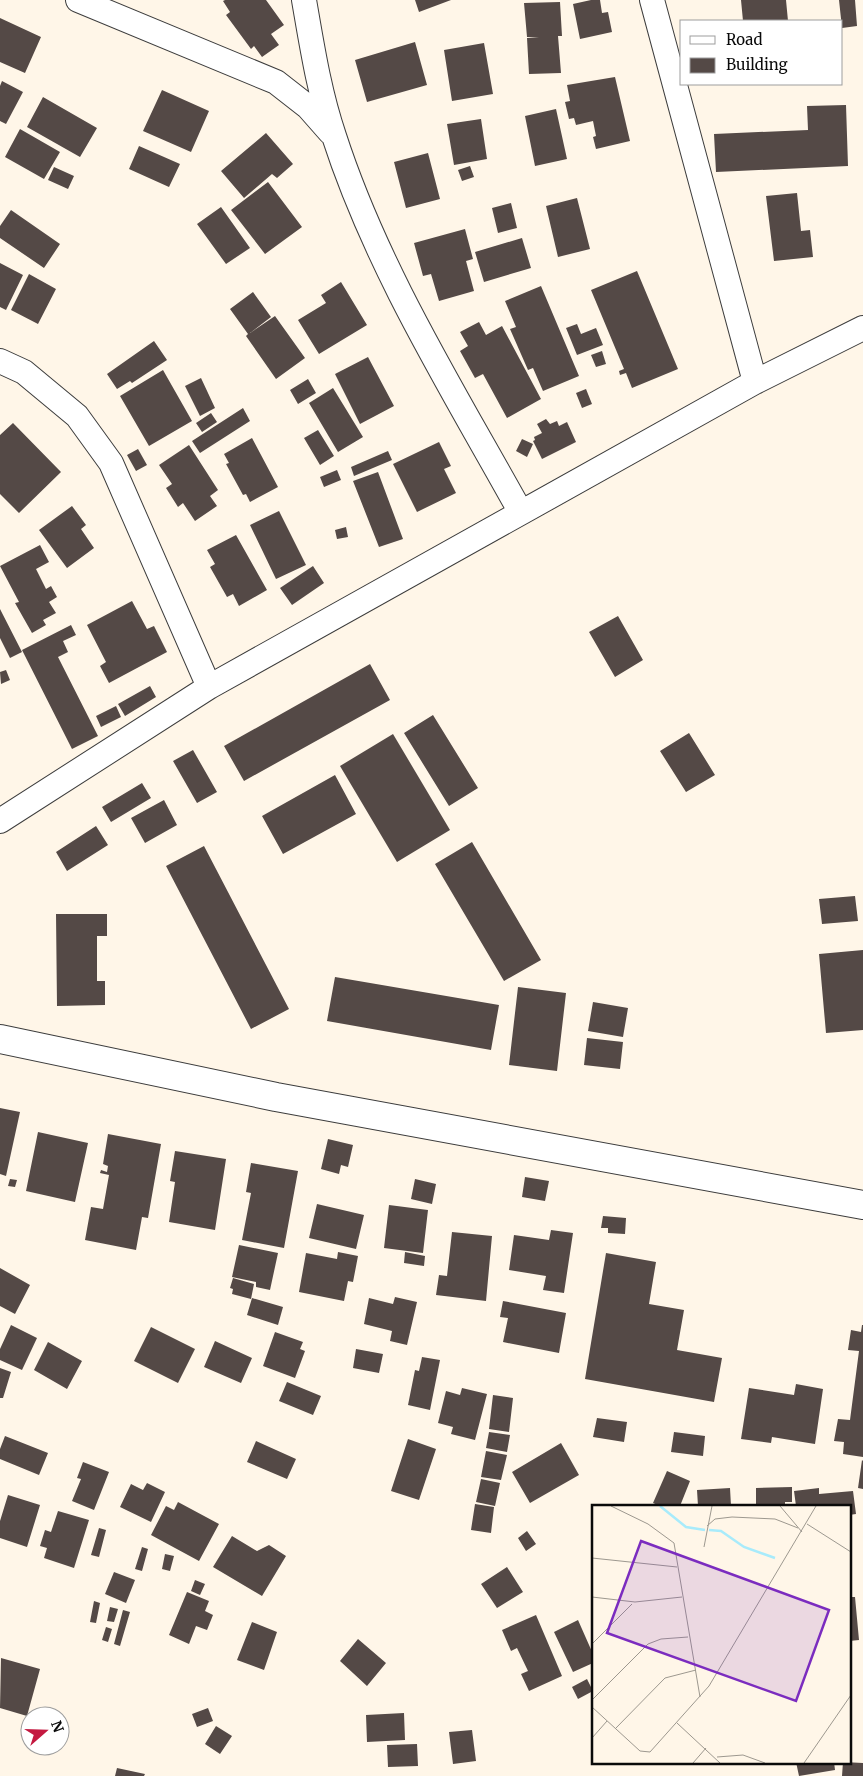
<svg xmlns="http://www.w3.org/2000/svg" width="863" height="1776" font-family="Merriweather,serif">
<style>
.building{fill:#544946}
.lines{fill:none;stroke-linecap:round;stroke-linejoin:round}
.minor-casing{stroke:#3d3d3d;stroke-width:26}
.tertiary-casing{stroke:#3d3d3d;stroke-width:30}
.minor{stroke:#fff;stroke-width:24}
.tertiary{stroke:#fff;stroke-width:28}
.inset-river{fill:none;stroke:#a8ebfb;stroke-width:2.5}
.inset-road{fill:none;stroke:#9d988f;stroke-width:1}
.view{fill:#7b2cbf;fill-opacity:0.15;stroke:#7b2cbf;stroke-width:2.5}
.inset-edge{fill:none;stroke:#0a0a0a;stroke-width:2.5}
</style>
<rect width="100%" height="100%" fill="#fff6e8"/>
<!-- building -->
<path class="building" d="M225,0H266L284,25L271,34L279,45L262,57L254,46L251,49L226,15L230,12L223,1Z
M415,0H451L419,12Z
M591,0H600L602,13L608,12L612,32L580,39L573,4Z
M741,0H786L788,21H743Z
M839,0H855L857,26L842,28Z
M560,2L562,36H558L561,73L529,74L527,38L539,37H527L524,3Z
M0,18L41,37L25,73L0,62Z
M415,42L427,85L367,102L355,60Z
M484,43L493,94L452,101L444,50Z
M615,77L630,141L596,149L593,137L596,136L593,121L576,125L574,118L569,119L565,102L570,101L567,85Z
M2,81L23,92L6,124L0,121V86Z
M162,90L209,111L191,152L143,131Z
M43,97L97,128L80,157L27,127Z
M846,105L848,166L716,172L714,134L808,130L807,106Z
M556,109L567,159L535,166L525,116Z
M481,119L487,159L454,165L447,124Z
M20,129L60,152L44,179L5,157Z
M266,133L293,164L277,178L272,174L244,198L221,171Z
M139,146L180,164L169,187L129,169Z
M428,153L440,199L406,208L394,162Z
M470,166L474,177L462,181L458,170Z
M54,167L74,176L68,189L48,180Z
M268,182L302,227L265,254L231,210Z
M797,193L801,231L810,230L813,257L774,261L766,196Z
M577,198L590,249L558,257L546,206Z
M511,203L517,228L498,233L492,208Z
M221,207L250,248L226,264L197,224Z
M11,210L60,244L44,268L0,238V226Z
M465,229L473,259L466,261L474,291L439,301L431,274L423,276L414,243Z
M522,238L531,268L484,282L475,252Z
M0,263L23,275L6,310L0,307Z
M637,271L678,369L632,388L626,373L620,375L619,371L624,369L591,290Z
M29,274L56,289L38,324L11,310Z
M341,282L367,325L319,354L298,320L326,303L321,295Z
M541,286L579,376L543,391L533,368L528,370L510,329L516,327L505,301Z
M253,292L271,317L250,333L275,316L305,358L276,379L246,336L248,334L230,309Z
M479,322L486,335L502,326L541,399L507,418L483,374L475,378L460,351L468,346L460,332Z
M577,324L581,334L596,328L603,345L577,355L566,328Z
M154,341L167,360L132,383L130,381L117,389L107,374Z
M602,351L606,364L596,367L591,355Z
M368,357L394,406L360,424L335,374Z
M163,370L192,421L149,446L120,396Z
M201,378L215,408L200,416L185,386Z
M308,379L316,393L298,404L290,390Z
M333,388L363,437L338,452L309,403Z
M586,389L592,404L582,408L576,393Z
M243,408L250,421L200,453L192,441Z
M211,413L217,422L202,432L196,423Z
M546,419L550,424L557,421L559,426L567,422L576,442L542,459L533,441L535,440L534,437L542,433L537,424Z
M13,423L61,472L19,513L0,494V435Z
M318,430L334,456L320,465L304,438Z
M252,438L278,487L250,502L246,494L243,495L226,464L229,463L224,454Z
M522,439L533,444L527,457L516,451Z
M439,442L451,466L444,469L456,493L417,512L393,464Z
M189,445L218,490L210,496L217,506L195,521L183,503L178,507L166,488L172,484L159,465Z
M138,449L147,465L136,471L127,455Z
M388,451L392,460L354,476L351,467Z
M337,470L341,480L324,487L320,477Z
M378,472L403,539L379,547L353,481Z
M72,506L86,525L81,529L94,548L67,568L39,530Z
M279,511L306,565L276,579L250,525Z
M346,527L348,537L337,539L335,530Z
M236,535L267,590L239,606L233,594L227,597L210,567L215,564L207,550Z
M40,545L49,562L36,569L46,589L51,586L57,597L49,602L56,613L43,620L46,625L32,633L15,603L19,602L0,566Z
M313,566L324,583L292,605L280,588Z
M132,601L147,629L154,626L167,652L109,683L100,666L106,662L87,625Z
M0,609L22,652L10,658L0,638Z
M618,616L643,660L615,677L589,632Z
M71,625L76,635L63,641L68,652L58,657L98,736L72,749L22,650Z
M370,664L390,700L244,781L224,746Z
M6,670L10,680L1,684L0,672Z
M150,686L156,697L125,716L118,704Z
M116,706L121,717L101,727L96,716Z
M433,715L478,788L449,806L404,733Z
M689,733L715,775L686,792L660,751Z
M393,734L450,830L397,862L340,766Z
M193,750L217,792L197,803L173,761Z
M335,775L356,814L283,854L262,816Z
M142,783L151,798L111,822L102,807Z
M164,800L177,825L145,843L131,818Z
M96,826L108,845L67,871L56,852Z
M472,842L541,960L504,981L435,864Z
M204,846L289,1009L251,1029L166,866Z
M855,896L858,921L822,924L819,899Z
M56,914H107V936H97V981H105V1005L57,1006Z
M863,950V1030L826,1033L819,954Z
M335,977L499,1005L491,1050L327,1021Z
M518,987L566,993L557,1071L509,1065Z
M593,1002L628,1008L623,1037L588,1031Z
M587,1038L623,1042L620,1069L584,1065Z
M0,1108L20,1112L6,1176L0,1174Z
M38,1132L88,1143L75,1202L26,1191Z
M108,1134L161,1144L148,1218L142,1217L136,1250L85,1240L91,1207L103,1209L109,1175L100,1173L101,1170L107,1172L108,1166L103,1164Z
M328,1139L353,1145L348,1167L341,1165L339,1174L321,1169Z
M175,1151L226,1159L215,1230L169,1222L175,1182L170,1181Z
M251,1163L298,1171L284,1248L242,1240L251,1193L246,1192Z
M525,1177L549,1181L545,1201L522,1197Z
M10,1179L17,1180L15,1187L8,1186Z
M415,1179L436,1184L432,1204L411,1199Z
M317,1204L364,1215L356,1249L309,1238Z
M389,1205L428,1210L423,1253L384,1248Z
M603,1216L626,1218L625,1234L608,1233V1228H601Z
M551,1230L573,1233L564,1293L543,1290L546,1276L509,1270L514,1235L549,1240Z
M452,1232L492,1236L486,1301L436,1295L439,1275L447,1276Z
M239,1245L278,1253L270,1290L256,1287V1282L232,1277Z
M338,1252L358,1256L353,1282L348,1281L344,1301L299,1292L306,1253L337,1259Z
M405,1252L425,1256L424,1266L404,1263Z
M606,1253L656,1262L649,1304L684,1310L677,1350L722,1358L714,1402L585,1379Z
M0,1268L30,1285L15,1314L0,1306Z
M233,1278L254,1284L251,1299L232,1294L233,1289L230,1288Z
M395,1297L417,1302L407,1345L390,1341L392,1331L364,1324L369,1298L393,1304Z
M252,1298L283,1307L278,1325L247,1315Z
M503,1301L566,1313L559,1353L503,1342L508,1318L500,1317Z
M11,1325L37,1338L22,1370L0,1360V1349Z
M862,1325H863V1457L843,1454L844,1442L834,1441L838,1419L850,1420L859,1351L848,1350L851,1330L861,1332Z
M151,1327L195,1349L178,1383L134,1361Z
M275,1332L303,1342L300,1349L305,1351L295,1378L263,1366Z
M215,1341L252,1358L241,1383L204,1367Z
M48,1342L82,1361L67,1389L34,1370Z
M356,1349L383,1354L379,1373L353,1368Z
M422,1357L440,1360L430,1410L408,1405L415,1370L419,1371Z
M0,1368L11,1372L3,1398H0Z
M287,1382L321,1396L313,1415L279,1401Z
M796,1384L823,1389L815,1444L772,1437L771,1443L741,1439L749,1388L794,1395Z
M462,1388L487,1394L475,1440L451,1434L453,1427L438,1423L446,1391L460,1395Z
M493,1395L513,1398L509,1432L489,1429Z
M597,1418L627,1422L624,1442L593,1437Z
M489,1432L510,1435L507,1452L486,1448Z
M674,1432L705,1436L703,1456L671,1452Z
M5,1436L48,1453L39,1475L0,1459V1449Z
M408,1439L436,1449L419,1500L391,1491Z
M256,1441L296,1459L287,1479L247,1462Z
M561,1443L579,1475L530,1503L512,1472Z
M486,1451L507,1455L501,1480L481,1477Z
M862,1460L863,1461V1489L858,1488Z
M83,1462L109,1472L94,1510L72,1501L81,1479L77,1478Z
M667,1471L690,1481L680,1506H660L653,1503Z
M481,1479L500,1483L495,1506L476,1502Z
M147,1483L165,1492L151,1522L120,1507L131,1484L143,1490Z
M792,1487V1502H785V1506H756V1488Z
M730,1488L731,1506H698L697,1490Z
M819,1488V1494L853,1491L856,1514L849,1515V1506H796L794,1491Z
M8,1495L40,1505L27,1547L0,1538V1521Z
M178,1502L219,1524L199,1561L151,1535L166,1506L174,1510Z
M475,1504L494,1507L491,1533L471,1530Z
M58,1511L89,1520L74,1568L44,1558L47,1548L40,1546L45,1530L51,1532Z
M99,1528L106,1530L99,1557L91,1555Z
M527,1531L536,1544L526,1551L518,1538Z
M232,1536L257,1551L269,1545L286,1556L262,1596L213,1567Z
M142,1547L148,1549L142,1571L135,1569Z
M165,1554L174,1556L170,1571L162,1569Z
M507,1567L523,1592L497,1608L481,1584Z
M114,1572L135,1580L126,1603L105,1594Z
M195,1580L205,1584L200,1595L191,1591Z
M187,1592L209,1601L205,1611L213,1615L207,1630L196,1626L189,1644L169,1635Z
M849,1597H855L859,1640L849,1641Z
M94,1601L100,1603L96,1623L90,1622Z
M110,1607L118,1609L114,1622L107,1621Z
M123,1610L130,1612L120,1646L114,1644Z
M536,1615L562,1676L529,1691L521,1674L528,1671L517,1648L511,1651L502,1630Z
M578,1620L593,1654V1663L573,1672L554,1632Z
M252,1622L277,1632L264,1670L237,1660Z
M106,1627L112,1629L108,1642L102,1640Z
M358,1639L386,1663L367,1686L340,1661Z
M1,1658L40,1669L27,1716L0,1708Z
M587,1679L593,1691L578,1699L572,1687Z
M208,1708L213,1721L197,1727L192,1714Z
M404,1713L405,1740L367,1742L366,1715Z
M216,1726L232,1736L220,1754L205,1744Z
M472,1730L476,1761L453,1764L449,1732Z
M417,1744L418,1766L388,1767L387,1745Z
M796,1762H834L835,1770L799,1776Z
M843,1762L863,1763V1776H842Z
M117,1768L145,1774L144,1776H115Z"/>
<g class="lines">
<defs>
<path id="minor" d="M78,0L276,82L308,107L330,132
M304,0C312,46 319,92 334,136C377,269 453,390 520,511
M652,0L755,382
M0,361L24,372L77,416L111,463L209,687
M0,821L209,687L755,382L863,328"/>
<path id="tertiary" d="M0,1039L276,1097L863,1205"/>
</defs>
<!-- minor casing -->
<use href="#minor" class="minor-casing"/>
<!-- tertiary casing -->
<use href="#tertiary" class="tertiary-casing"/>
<!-- minor -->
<use href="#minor" class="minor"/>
<!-- tertiary -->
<use href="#tertiary" class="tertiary"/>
</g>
<!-- overview -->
<g transform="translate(592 1505)">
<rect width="259" height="259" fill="#fff6e8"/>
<path class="inset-river" d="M68,1L94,22L113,25M117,25L129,26L152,42L183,53"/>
<path class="inset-road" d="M19,1L56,19L82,38L108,192M188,1L210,27M215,19L259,47M115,21L123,14L140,12L183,14L206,23M112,42L120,1M0,53L85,62M0,92L43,97L90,92M0,139L40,99M0,195L56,139L69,134L96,132M0,202L48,246L58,247L117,181L224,1M85,218L128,258M23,224L73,173L104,165M0,233L15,216M125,252L151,250L173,258M101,258L114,243M212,258L259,190"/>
<path class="view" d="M49,36L237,105L204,196L15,128Z"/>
<rect width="259" height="259" class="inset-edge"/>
</g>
<!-- legend -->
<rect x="680" y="20" width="162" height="65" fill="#ffffff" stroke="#9d9d9d"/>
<rect x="690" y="36" width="25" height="8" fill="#ffffff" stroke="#9d9d9d"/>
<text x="726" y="45" font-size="15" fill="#0a0a0a">Road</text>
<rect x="690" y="58" width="25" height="15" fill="#544946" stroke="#9d9d9d"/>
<text x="726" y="70" font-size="15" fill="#0a0a0a">Building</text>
<!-- north arrow -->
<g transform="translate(45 1731) rotate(70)"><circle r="24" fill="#ffffff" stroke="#9d9d9d"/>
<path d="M0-4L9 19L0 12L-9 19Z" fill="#c41940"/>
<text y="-8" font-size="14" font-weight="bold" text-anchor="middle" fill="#0a0a0a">N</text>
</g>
</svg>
